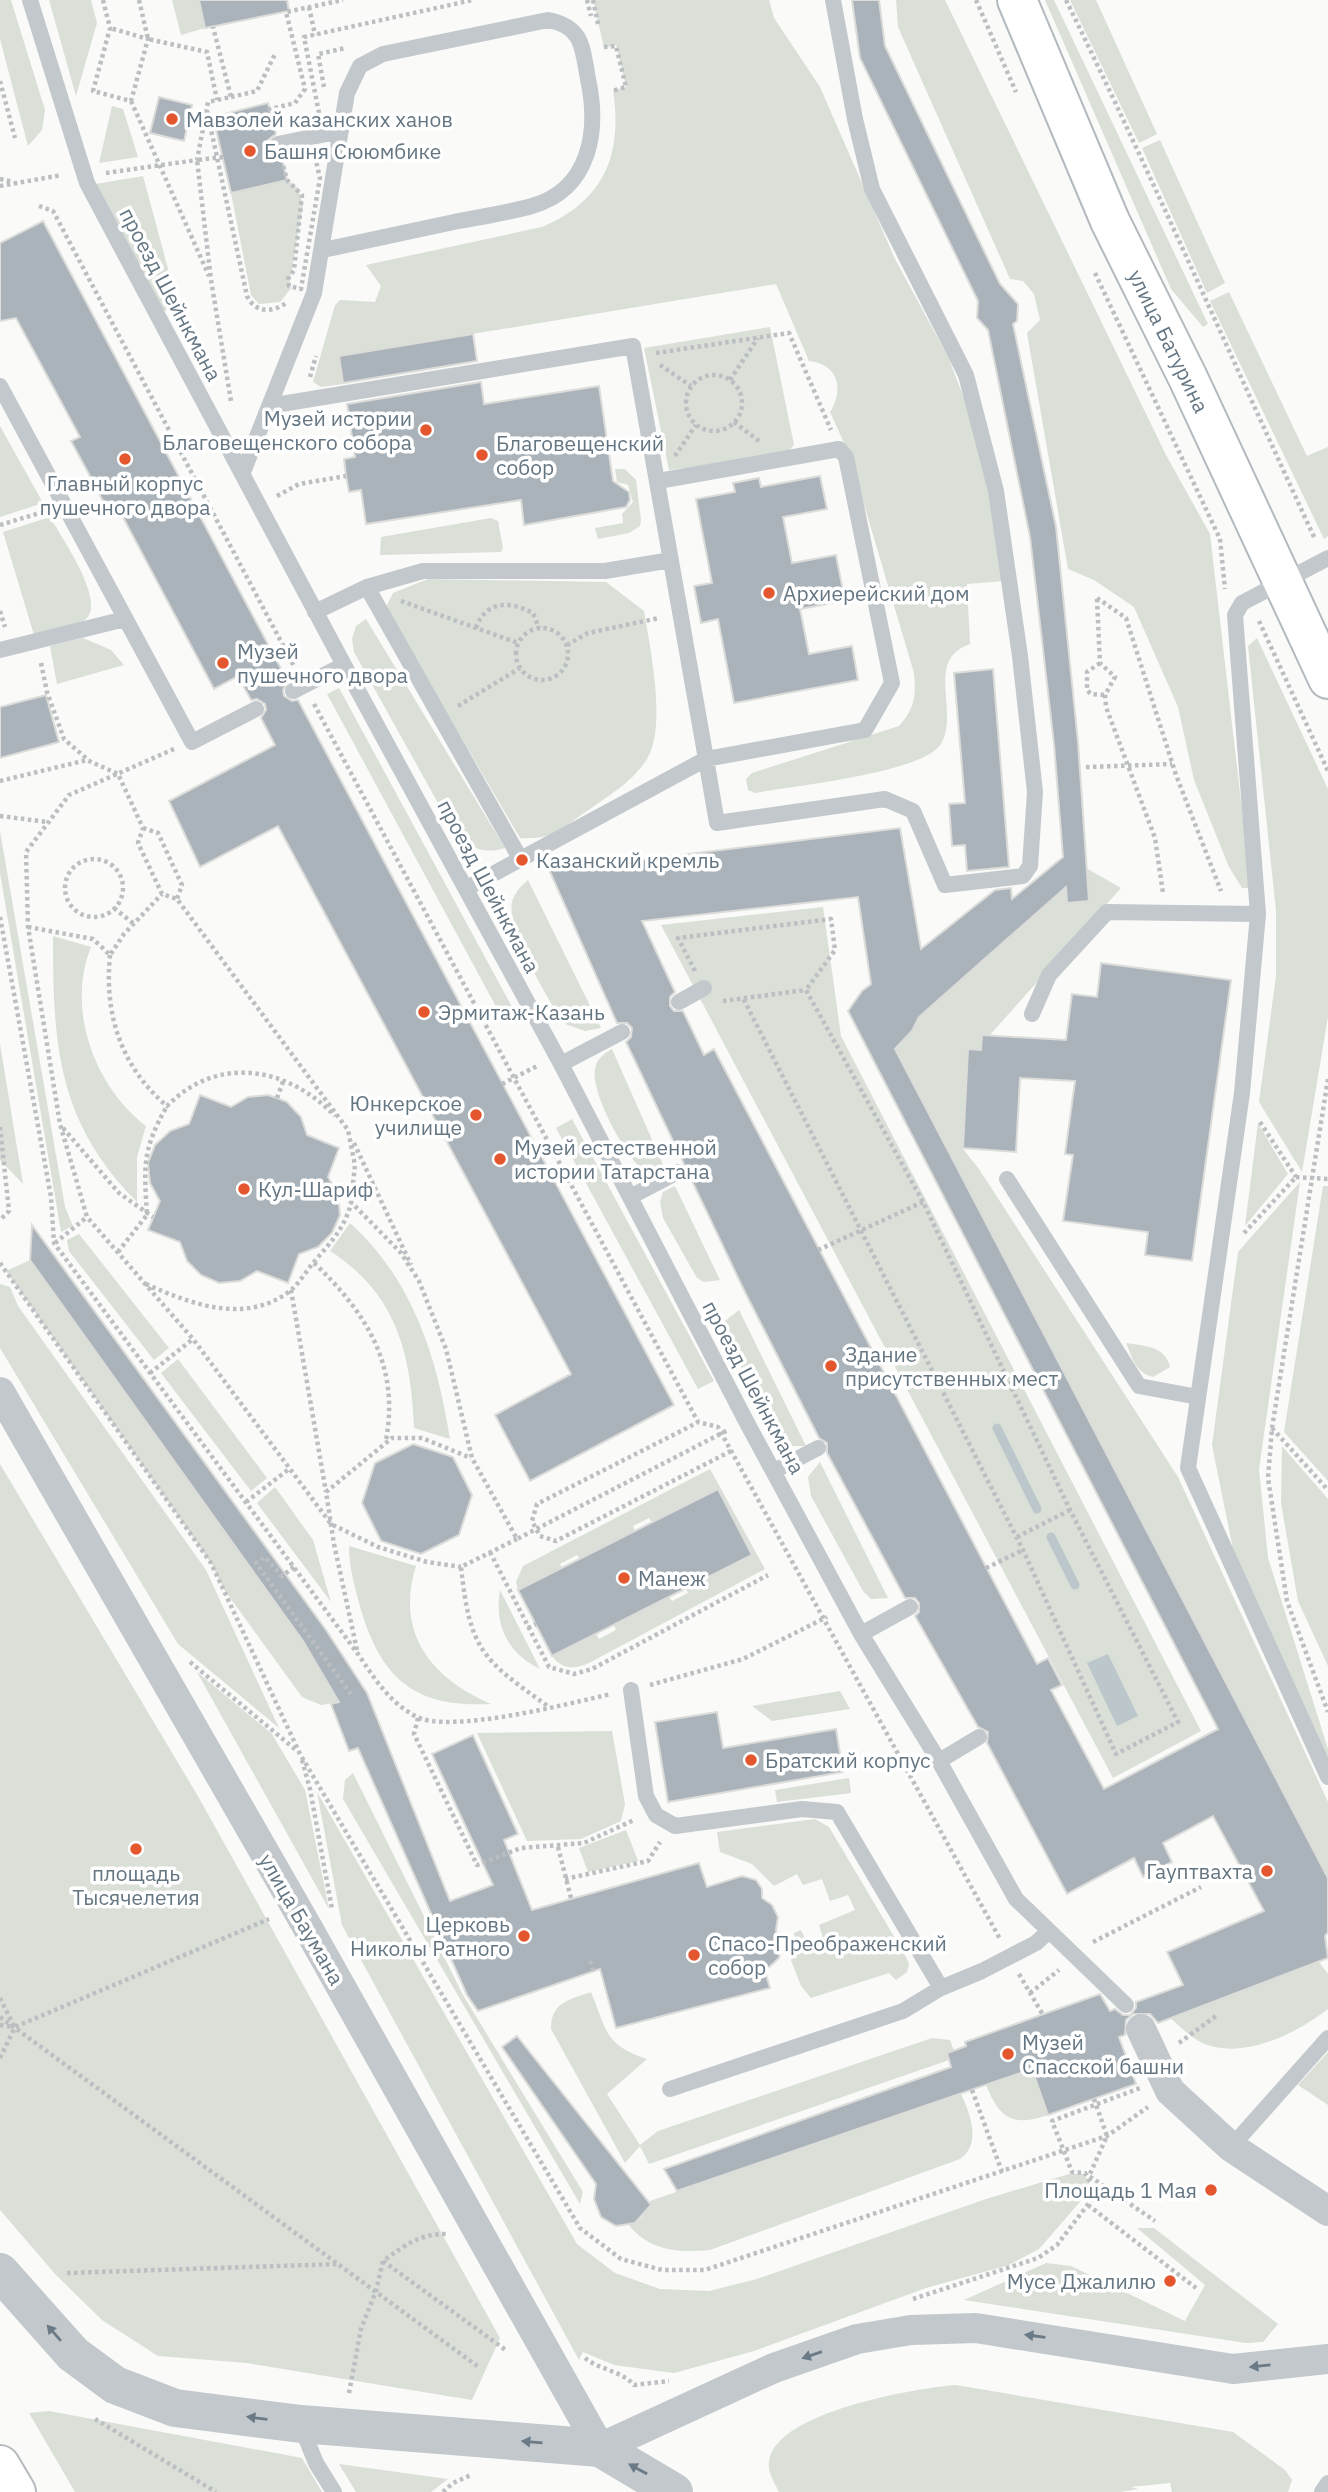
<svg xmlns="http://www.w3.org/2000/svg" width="1328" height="2492" font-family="'IBM Plex Sans',sans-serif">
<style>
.green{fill:#dadfd7}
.water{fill:#bbc7cb}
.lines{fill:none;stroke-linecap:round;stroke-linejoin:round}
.stream{stroke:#bbc7cb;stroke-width:9}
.building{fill:#aab3b9;stroke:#dcdcda;stroke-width:2;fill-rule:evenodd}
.secondary-casing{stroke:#b3babf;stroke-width:42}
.primary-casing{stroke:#b5babe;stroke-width:42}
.path{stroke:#bbbfc2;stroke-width:4.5;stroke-dasharray:3.5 3.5;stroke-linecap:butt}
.service{stroke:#c3c8cc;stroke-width:16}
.minor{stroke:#c3c8cc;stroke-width:30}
.tertiary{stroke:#c3c8cc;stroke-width:38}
.secondary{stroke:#fff;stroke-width:38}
.primary{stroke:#fff;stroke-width:38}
.oneway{fill:#6a7a87}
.poi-dot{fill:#e4572e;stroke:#fff;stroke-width:2.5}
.labels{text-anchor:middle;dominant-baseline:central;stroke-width:7;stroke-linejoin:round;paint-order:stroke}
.poi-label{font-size:21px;fill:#657683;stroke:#fff;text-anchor:start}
.street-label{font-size:21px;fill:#657683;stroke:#fff}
</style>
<rect width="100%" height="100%" fill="#fafaf8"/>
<!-- green -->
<path class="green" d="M0,0H11L45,110L42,130L28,146L0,39Z
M49,0H91L97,23L76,96Z
M172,0H199L205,28L181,35Z
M593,0H769L774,18L820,87L895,259L948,357L987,457L1005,581L967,584L970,644C924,660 960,711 941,744C923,773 792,786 755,793L748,790L746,779L752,773L899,726C915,708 916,696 914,673L849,454L830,412C844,390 839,364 809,361L776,284L339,356L343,384L321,387L313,382L335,305L340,300L375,302L381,286L366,265L542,227C604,201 623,155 613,90L626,87L616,45L604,48Z
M896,0H945L1166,455L1210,534L1251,888H1242L1229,867L1194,780L1178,707L1134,607L1094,580L1068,569L1027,333L1040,320L1034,294L1023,281L1010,279L898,27Z
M1045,0H1054L1208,324L1203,327L1171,289Z
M1070,0H1096L1157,134L1139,143Z
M112,106L123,109L138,157L99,163Z
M1160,140L1225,283L1207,293L1142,148Z
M143,176L174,291L172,312L161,310L96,184Z
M287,180L298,188L303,205L289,286L292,287L280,302L259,304L251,295L231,193Z
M1229,292L1307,456L1328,447V536L1324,539L1210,301Z
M770,327L794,445L784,456L669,470L644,348Z
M0,426L43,503L0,517Z
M615,469H625L636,480L641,520L640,526L629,533L598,539L595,528L623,523L622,514L633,502L628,485L617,482Z
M50,517C61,537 106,600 86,619C74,630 50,631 34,635L3,532Z
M491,518L498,521L503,548L501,552L380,555L381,537Z
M428,579L606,582L644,611C650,648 667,726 647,759C633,782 608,796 587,811C560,829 554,840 520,838L390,616L387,605L393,593Z
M366,619L505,848C482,855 468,847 453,830L354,652L352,639L356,626Z
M83,638L111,650L124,665L57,684L50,646Z
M1257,638L1328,789V1017L1302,1172L1259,1102L1276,976V911L1248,646Z
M339,688L512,1007L500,1014L327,694Z
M0,831L65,1207L73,1226L61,1232L0,873Z
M1086,868L1121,888L989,1036L982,1035L981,1050H968L963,1149L979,1169L1178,1477L1328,1802V1878L893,1045L912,1031L919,1017Z
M528,880L601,1028L585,1031L565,1024C549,1003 506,927 512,902C515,892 521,886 528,880Z
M823,907L841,1036L1201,1731L1113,1778L661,925Z
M53,936L91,947C66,1009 94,1086 146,1126L137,1157V1202C57,1122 53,1044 53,936Z
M0,1044L23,1184L0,1160Z
M612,1049L665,1169L646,1173C627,1160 590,1092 595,1069C597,1059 603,1054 612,1049Z
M572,1119L714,1381L698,1389L556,1128Z
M1258,1123L1288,1174L1245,1226Z
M1300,1182L1259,1469L1268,1558L1328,1749V1762L1236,1564L1212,1445L1238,1252Z
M675,1186L720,1280L704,1282L697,1278L663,1218L660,1202L663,1192Z
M1323,1186H1328V1481L1284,1432Z
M350,1223C413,1280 437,1357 450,1439L414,1428C411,1354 397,1294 330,1251Z
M79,1234L169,1348L154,1360L69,1251L67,1240Z
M30,1260L303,1641L339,1702L321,1705L302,1697L223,1588L211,1563L6,1271Z
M0,1284L10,1287L18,1306L206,1570L279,1728L178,1644L0,1348Z
M739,1310L806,1446H787L780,1440L725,1337V1321Z
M1126,1343C1145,1346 1165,1346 1170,1367L1153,1377C1135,1372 1133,1359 1126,1343Z
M178,1359L267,1478L251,1491L161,1373Z
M1282,1446L1328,1499V1666L1298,1601L1281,1503Z
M820,1462L888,1598L871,1599L863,1591L811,1496L808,1477Z
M0,1464L199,1798L500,2338L472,2400L247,2363L158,2356L102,2320L56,2275L0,2210Z
M710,1469L765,1569L589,1663C575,1669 562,1670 552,1656L596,1634L599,1639L616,1630L614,1625L669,1597L672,1601L688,1593L686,1588L752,1555L717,1489L652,1522L649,1518L633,1526L635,1531L580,1559L577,1555L560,1564L562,1568L518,1590L516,1582L523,1566Z
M275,1487L313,1540L331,1602L257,1503Z
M349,1546L416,1566C395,1633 431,1678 491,1704C416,1708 382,1680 361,1610C355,1588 349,1568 349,1546Z
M500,1590L540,1669C508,1654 494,1625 500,1590Z
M197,1672L272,1734L305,1790L329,1909Z
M840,1691L850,1709L772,1721L752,1706Z
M612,1731L625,1804L621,1821L581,1839L527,1841L477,1733Z
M353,1773L463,1995L583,2192L580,2204L343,1799L345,1780Z
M849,1778L851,1793L777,1802L775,1790Z
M317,1792L577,2244L615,2273L660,2289L709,2291L757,2279L986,2199L1069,2174H1084L1092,2188L1039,2249L1009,2265L926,2288L754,2351L674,2373L614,2365L583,2352L579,2360L342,1925Z
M815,1819L829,1827L905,1955L909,1964L907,1972L896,1980L889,1973L811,1998L801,1986L791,1960L796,1951L794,1933L801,1930L807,1943L823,1938L819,1925L855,1910L848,1895L830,1901L822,1879L803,1885L797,1874L774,1886L752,1864L720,1852L717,1832Z
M626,1830L638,1861L588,1872L579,1848Z
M1319,1962L1328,1974V2009C1298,2032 1250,2057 1211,2046C1195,2042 1182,2028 1170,2018Z
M591,1992C607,2030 604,2045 647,2059L607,2094L640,2145L658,2131L932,2038L950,2040L954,2051L947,2053L949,2060L649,2164L640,2146L625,2163L551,2029C551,2002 569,2000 591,1992Z
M1328,2052V2105L1298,2085Z
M1030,2064L1048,2115C1013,2127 1000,2119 986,2085L1004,2079L1002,2074Z
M961,2094C970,2113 982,2144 960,2159L710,2250C680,2253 649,2251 629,2225L642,2218L650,2201Z
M1137,2228H1154L1278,2324L1263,2342L1246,2343L964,2300L1046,2263L1071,2266L1185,2321L1205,2285Z
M956,2385L1233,2432L1285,2470L1292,2480L1288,2492H1172L1170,2483L1131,2487L1138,2489L1120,2492H779C775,2483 767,2472 769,2462C774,2412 916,2388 956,2385Z
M49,2411L302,2458L322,2492H75L29,2413Z
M339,2464L448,2479L431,2492H356Z"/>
<!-- water -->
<path class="water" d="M1108,1654L1138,1716L1117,1726L1087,1663Z"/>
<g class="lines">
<!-- stream -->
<path class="stream" d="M997,1428L1037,1509
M1051,1537L1075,1585"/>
</g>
<!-- building -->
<path class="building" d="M199,0H287L289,11L205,28Z
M852,0H879L885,46L1000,284L1018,304L1017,321L1013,324L1056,527L1078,742L1089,901L1067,903L1066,887L919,1017L912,1031L895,1049L1328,1878V1932L1325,1936L1328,1958L1158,2023L1150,2014H1133L1126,2020L1125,2035L1119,2037L1136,2084L1048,2115L1032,2069L677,2191L664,2169L951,2067L947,2053L966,2046L965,2042L1100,1994L1110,2011L1115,2009L1123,2015H1130L1136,2008V2002L1183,1985L1167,1952L1264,1911L1213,1816L1163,1843L1172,1862L1143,1877L1134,1858L1067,1894L987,1743L988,1732L978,1727L915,1616L919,1612V1603L915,1598H905L827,1453V1443L819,1438L743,1288L626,1042L631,1037L632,1028L627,1023H617L547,865L612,856L615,863L900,828L921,949L995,890L1011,888L1012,899L1063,857L1054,744L1030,537L988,330L977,318L978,301L860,58ZM858,897L871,984L862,991L848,1011L1218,1729L1104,1789L1051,1690L1062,1685L1048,1658L1037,1664L714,1049L704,1055L683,1011H674L670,1006V997L675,992L642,921Z
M159,97L192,105L184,141L150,133Z
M268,103L276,134L268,140V147L274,154H281L287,180L231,193L213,117Z
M43,221L288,682L283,690L284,696L292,701L298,700L674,1405L530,1481L495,1415L571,1374L278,826L200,867L169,801L275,745L261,718L266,710L265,704L257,699L251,700L238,676L214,689L116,504L107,509L90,476L71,441L80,437L16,318L0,321V243Z
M473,334L477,361L343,383L339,356Z
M481,382L484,404L599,386L613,481L629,492L630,500L626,507L524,525L521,500L366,524L361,490L349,492L346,476L344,459L355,457L347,404Z
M820,476L827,509L783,517L792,563L836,555L845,601L800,609L809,654L852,646L858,680L734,703L718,619L701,623L694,586L712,583L696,499L735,492L733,483L759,478L761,487Z
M993,669L1009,867L967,871L965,845L952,846L949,804L965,803L954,673Z
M46,695L59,742L0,758V707Z
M1101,963L1231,980L1192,1261L1145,1255L1148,1232L1063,1221L1073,1155L1065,1154L1075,1081L1020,1078L1016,1152L963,1148L968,1049L981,1050L982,1035L1066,1040L1072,994L1097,997Z
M200,1095L231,1107L248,1097L268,1095L277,1098L287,1102L301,1117L307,1135L339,1148L328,1177L338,1195L340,1215L332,1233L318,1247L299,1254L288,1283L257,1271L240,1281L219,1283L201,1275L187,1261L180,1242L148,1230L160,1201L150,1183L148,1163L155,1145L170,1131L189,1124Z
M32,1225L326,1630L367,1693L450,1901L493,1885L432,1754L473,1735L518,1834L504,1840L532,1910L699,1863L707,1887L742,1876L756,1880L762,1889V1898L772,1905L778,1917L776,1930L780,1951L779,1958L765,1971L770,1988L616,2028L600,1969L478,2011L467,1995L358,1748L349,1751L331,1704L339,1702L303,1641L30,1260Z
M413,1444L453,1457L472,1495L459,1535L421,1554L381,1541L362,1503L375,1463Z
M718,1489L752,1555L552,1656L518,1590Z
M717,1712L723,1748L836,1729L843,1772L668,1802L655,1722Z
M517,2036L651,2205L635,2223L616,2226L601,2217L594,2199L596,2184L502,2047Z"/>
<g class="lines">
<defs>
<path id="secondary" d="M1017,0L1110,221L1188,378L1328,679"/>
<path id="primary" d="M0,2465L16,2492"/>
</defs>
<!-- secondary casing -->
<use href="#secondary" class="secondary-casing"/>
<!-- primary casing -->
<use href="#primary" class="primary-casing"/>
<!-- path -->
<path class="path" d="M103,0L110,28L93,91L131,101L148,39L110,28
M139,0L148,39L207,52L217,100
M587,0L591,16
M593,0L598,24
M976,0L1016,92
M1066,0C1153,178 1232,360 1315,539
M309,7L315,35
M604,47L616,46L626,87L612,91
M0,81L15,138
M324,87L318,54L346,48
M231,97L257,91L275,54
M131,101L209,276
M207,111L247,296C255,313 272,313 286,303
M319,113L304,37L473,0
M273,125L270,109L295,103L305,89L286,12L343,0
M307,153L316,161L320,178L301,289L289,286L288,279L294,270L302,195L287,180L281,158Z
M223,157L197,160L211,280L231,401
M106,173L197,160L208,102L231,97L213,27
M0,179L14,182
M0,186L62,175
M39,206L53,211L295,668
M1095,273L1220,539L1225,589
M656,353L789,333L831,430
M660,365L691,386
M686 403a28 28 0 1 1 56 0a28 28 0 1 1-56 0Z
M310,377L316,356
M730,380L758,338
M734,422L759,441
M675,456L696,425
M277,496L299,484L346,476
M0,525L43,512
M1097,598L1126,618L1176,775L1221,891
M1097,599L1100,663L1115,677L1105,695L1106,707L1155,838L1163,893
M401,601L518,643
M0,611L5,627
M1259,621L1328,771
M516 654a26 26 0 1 1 52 0a26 26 0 1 1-52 0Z
M476,628C486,600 510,601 533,613L539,628
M567,645L588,633L659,618
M41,663L47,692L64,739L87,759
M1100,663L1087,672V690L1091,694L1105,695
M314,704L698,1422
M458,706L520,668
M174,749L69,795L26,852L28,927L60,1124L87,1217L193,1339L331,1524L378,1547L427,1562L461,1567
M1086,767L1172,764
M0,781L87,760L118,774L143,828L138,843L162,894L177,899L348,1130L355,1165L351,1202L401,1253L419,1281L446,1349L472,1458L517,1539L728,1430
M0,816L48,822
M143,828L158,833L182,885L177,899
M65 888a29 29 0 1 1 58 0a29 29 0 1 1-58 0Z
M114,908L134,924
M0,917L51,1197L54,1243L358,1654C375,1679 388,1701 415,1716C448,1735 571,1703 611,1694
M28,927L93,939L110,955L124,934L162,894
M110,955C104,1014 121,1067 167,1106C218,1054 288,1067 335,1116
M695,971L678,938L831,919L835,950L806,990
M723,1001L806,990L923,1202L1070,1510L1178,1722L1116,1754L1023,1550L743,998
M1328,1079L1272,1428L1268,1478L1287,1601L1328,1712
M502,1084L539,1065
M277,1098L284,1079
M1260,1122L1296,1177
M0,1127L9,1211L0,1220
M63,1128L119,1193L153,1217
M354,1143L411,1265
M1296,1177L1328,1179
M1244,1233L1296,1177
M55,1243L87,1217
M818,1250L923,1202
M118,1252L147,1215C144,1166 142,1150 167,1106
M0,1263L211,1563L300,1754L580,2228L621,2259L662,2270H705L1107,2136L1148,2107
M314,1263C366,1312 400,1366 386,1440
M146,1284C191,1304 245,1325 290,1291C299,1284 306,1271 314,1262C330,1243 345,1228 351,1203
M291,1290L326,1492
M150,1373L193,1339
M1272,1428L1328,1490
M731,1451L556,1541L540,1536L532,1521L537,1504L687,1428L698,1422L718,1427L1000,1939
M246,1502L289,1469
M1017,1537L1070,1510
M517,1539L461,1567C470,1651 482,1659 549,1707
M490,1552L549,1667L574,1674L592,1669L768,1575
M294,1567L282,1576L265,1557L256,1563L353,1697
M986,1568L1023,1550
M528,1628L536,1624
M357,1650L334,1544L326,1492L392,1438H422L471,1458
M190,1662L296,1750
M650,1685L743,1659L827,1617
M418,1718L414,1734L477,1865L521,1848L584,1843L634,1820
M302,1760L310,1789L332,1909
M558,1847L571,1898
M565,1879L648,1861L660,1842
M1093,1942L1201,1887
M590,1961L595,1974
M1019,1974L1043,2015
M1030,1993L1059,1970
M0,1998L14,2026
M0,2017L480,2368
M0,2025L14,2027
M1179,2043L1216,2016
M0,2058L15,2027L269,1919
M972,2090L1002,2172
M1094,2099L1107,2136L1089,2176L1155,2221
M1088,2205L1196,2288
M383,2261L507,2351
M67,2273L339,2264
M913,2299L1038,2258L1057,2245L1092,2199L1094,2188L1085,2173L1072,2172L1052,2121L1140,2088
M585,2358C600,2370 622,2371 634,2385L669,2381
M349,2393L361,2329L376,2291L383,2261C405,2245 421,2233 448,2234
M95,2419L216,2492
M443,2492L453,2483L471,2475"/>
<!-- service -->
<path class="service" d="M30,0L87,183L344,665L561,1064L746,1421L861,1634L939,1761L1016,1899L1126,2005
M278,144L341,131
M0,386L192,742L256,709
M269,406L633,346L706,759L467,888
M243,472L314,293L347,93L360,66L383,54L548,20C584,27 582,48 588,79C599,130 591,189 532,206C507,213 480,217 454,222C410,231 367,241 323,250
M658,481L839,449L846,457L892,683L865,730L706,759L717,823L885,799L913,811L945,885L1023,876L1030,866L1035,792L1020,656L996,491L966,375L872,189L855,119L833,0
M1328,558L1242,603L1235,615L1258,914L1242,1093L1188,1468L1328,1777
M367,587L521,860
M315,612L367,587L423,571H605L671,560
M0,650L125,619
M293,691L344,665
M679,1002L704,988
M1032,1014L1049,975L1107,912L1258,914
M561,1064L622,1032
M1007,1179L1139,1386L1198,1397
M630,1197L678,1172
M774,1471L818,1448
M861,1634L910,1607
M631,1690L646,1796L656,1815L675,1826L802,1809L837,1812L941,1988
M939,1761L979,1737
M670,2089L903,2011L941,1988L982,1971L1036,1943L1048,1932
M1231,2147L1328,2038
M301,2426L316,2463L334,2492
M1322,2492L1328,2483"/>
<!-- minor -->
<path class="minor" d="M0,1392L309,1930L600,2448L774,2368L857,2339L911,2330L976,2328L1233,2369L1328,2359
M1141,2029L1170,2091L1231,2147L1328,2211"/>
<!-- tertiary -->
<path class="tertiary" d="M0,2272L73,2354L115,2385L175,2408L301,2424L600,2448L674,2492"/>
<!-- secondary -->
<use href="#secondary" class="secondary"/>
<!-- primary -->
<use href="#primary" class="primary"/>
</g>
<!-- one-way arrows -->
<defs><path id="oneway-solid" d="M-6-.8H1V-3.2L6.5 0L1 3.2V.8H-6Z" transform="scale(1.75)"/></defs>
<g class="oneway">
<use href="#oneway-solid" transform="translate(54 2333) rotate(-131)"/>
<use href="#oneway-solid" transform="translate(1035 2336) rotate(-172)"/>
<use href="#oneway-solid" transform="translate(812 2355) rotate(161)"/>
<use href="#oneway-solid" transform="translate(1260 2366) rotate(174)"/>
<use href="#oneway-solid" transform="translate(257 2418) rotate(-173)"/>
<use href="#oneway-solid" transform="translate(532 2442) rotate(-175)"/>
<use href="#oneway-solid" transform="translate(638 2469) rotate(-151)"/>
</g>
<!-- markers -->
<g class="poi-dot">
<circle cx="172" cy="119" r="7"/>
<circle cx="250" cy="151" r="7"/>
<circle cx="426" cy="430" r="7"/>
<circle cx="482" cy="455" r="7"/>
<circle cx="125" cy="459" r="7"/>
<circle cx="769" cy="593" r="7"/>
<circle cx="223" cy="663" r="7"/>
<circle cx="522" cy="860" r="7"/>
<circle cx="424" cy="1012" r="7"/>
<circle cx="476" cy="1115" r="7"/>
<circle cx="500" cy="1159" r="7"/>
<circle cx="244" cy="1189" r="7"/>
<circle cx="831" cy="1366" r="7"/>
<circle cx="624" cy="1578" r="7"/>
<circle cx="751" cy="1760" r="7"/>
<circle cx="136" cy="1849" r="7"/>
<circle cx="1267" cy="1871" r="7"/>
<circle cx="524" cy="1936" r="7"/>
<circle cx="694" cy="1955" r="7"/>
<circle cx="1008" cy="2054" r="7"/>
<circle cx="1211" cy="2190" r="7"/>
<circle cx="1170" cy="2281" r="7"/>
</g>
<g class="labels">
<!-- poi labels -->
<g class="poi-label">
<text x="186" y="119">Мавзолей казанских ханов</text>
<text x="264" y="151">Башня Сююмбике</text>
<text x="412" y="418" text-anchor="end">Музей истории<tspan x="412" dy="24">Благовещенского собора</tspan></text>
<text x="496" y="443">Благовещенский<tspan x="496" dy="24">собор</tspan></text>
<text x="125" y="483" text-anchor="middle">Главный корпус<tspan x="125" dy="24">пушечного двора</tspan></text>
<text x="783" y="593">Архиерейский дом</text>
<text x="237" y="651">Музей<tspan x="237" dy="24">пушечного двора</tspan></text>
<text x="536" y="860">Казанский кремль</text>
<text x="438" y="1012">Эрмитаж-Казань</text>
<text x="462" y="1103" text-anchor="end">Юнкерское<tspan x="462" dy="24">училище</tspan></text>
<text x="514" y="1147">Музей естественной<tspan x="514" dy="24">истории Татарстана</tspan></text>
<text x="258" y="1189">Кул-Шариф</text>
<text x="845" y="1354">Здание<tspan x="845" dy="24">присутственных мест</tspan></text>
<text x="638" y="1578">Манеж</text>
<text x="765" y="1760">Братский корпус</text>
<text x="1253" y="1871" text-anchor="end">Гауптвахта</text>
<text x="136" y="1873" text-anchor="middle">площадь<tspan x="136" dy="24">Тысячелетия</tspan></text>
<text x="510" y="1924" text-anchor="end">Церковь<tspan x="510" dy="24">Николы Ратного</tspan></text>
<text x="708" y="1943">Спасо-Преображенский<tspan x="708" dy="24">собор</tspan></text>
<text x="1022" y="2042">Музей<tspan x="1022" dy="24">Спасской башни</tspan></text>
<text x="1197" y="2190" text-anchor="end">Площадь 1 Мая</text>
<text x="1156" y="2281" text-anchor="end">Мусе Джалилю</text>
</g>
<!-- street labels -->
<g class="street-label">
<text transform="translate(171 294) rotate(62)">проезд Шейнкмана</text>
<text transform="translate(1169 341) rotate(64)">улица Батурина</text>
<text transform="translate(489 886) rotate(62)">проезд Шейнкмана</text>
<text transform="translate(754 1387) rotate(62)">проезд Шейнкмана</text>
<text transform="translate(302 1919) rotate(60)">улица Баумана</text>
</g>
</g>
</svg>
